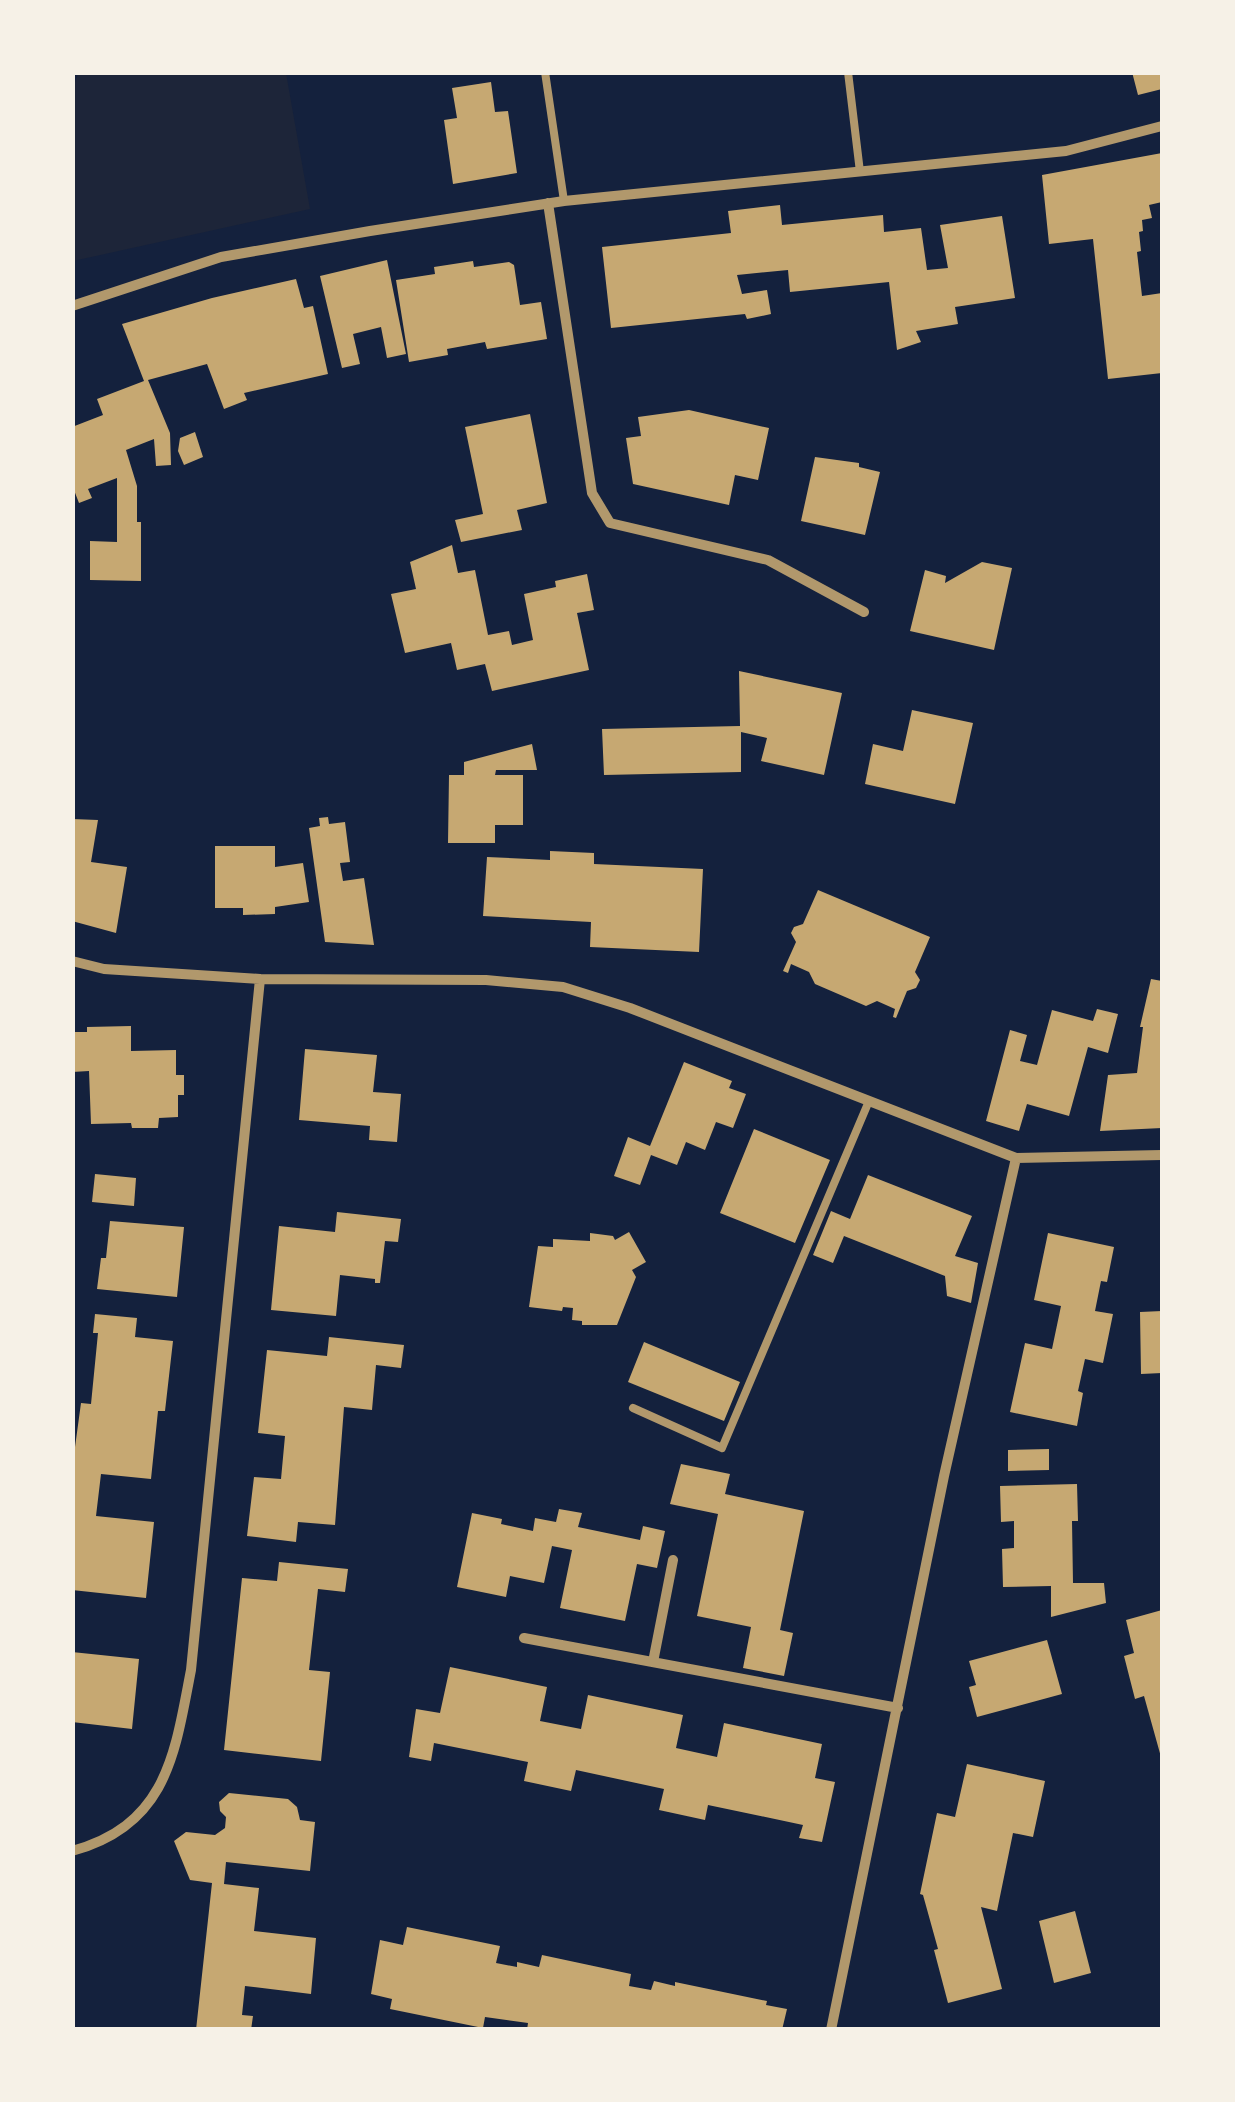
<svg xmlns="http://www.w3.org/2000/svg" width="1235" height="2102" font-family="Helvetica,sans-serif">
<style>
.green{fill:#1d2539}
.building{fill:#c6a872}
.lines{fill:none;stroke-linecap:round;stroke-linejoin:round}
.service{stroke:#b1986c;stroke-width:8}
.minor{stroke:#b1986c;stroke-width:10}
</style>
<rect width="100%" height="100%" fill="#14213d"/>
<!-- green -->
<path class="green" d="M79,72L286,73L310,209L73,261L72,89Z"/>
<!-- building -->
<path class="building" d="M1132,72H1162V89L1138,95Z
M491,82L495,112L508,111L517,173L453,184L444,120L457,118L452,88Z
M1162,153V202L1149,205L1152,218L1142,220L1143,231L1139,232L1141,251L1137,252L1142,296L1162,293V373L1108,379L1093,239L1049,244L1042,175Z
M780,205L782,225L883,215L884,232L921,228L927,270L948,268L940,225L1002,216L1015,298L955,307L958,324L916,331L921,342L897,350L889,282L790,292L788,270L737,275L742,294L767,290L771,314L747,319L745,314L611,328L602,247L731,233L728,211Z
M387,260L406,354L387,358L381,327L353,334L360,364L342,368L320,276Z
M473,261L474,267L509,262L514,265L520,305L541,302L547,339L487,349L485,342L447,349L448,355L409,362L396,280L435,274L434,267Z
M296,279L304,308L313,306L328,374L244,393L247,400L224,409L207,364L148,380L170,433L171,465L156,466L154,439L126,450L137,486V522H141V581L90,580V541L117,542V478L88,489L92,498L79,503L72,485V427L103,415L97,399L144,381L122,324L212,298Z
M689,410L769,428L758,480L735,475L729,505L633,484L626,438L641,436L638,417Z
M530,414L547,503L517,510L522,530L461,542L455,520L483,514L465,427Z
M195,432L203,457L184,465L178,451L180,438Z
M815,457L859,463V467L880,472L865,535L801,521Z
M452,545L458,573L475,570L488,635L509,631L512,645L533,640L524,594L556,587L555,581L587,574L594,610L577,613L589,670L492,691L485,664L457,670L451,643L405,653L391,594L416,589L410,562Z
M982,562L1012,568L994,650L910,631L925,570L946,576L945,583Z
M739,671L842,693L824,775L761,761L767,738L741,732V772L604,775L602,729L740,726Z
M912,710L973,723L955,804L865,784L873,744L903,751Z
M532,744L537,770H496L495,775H523V825H495V843H448L449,775H464V762Z
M328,817L329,824L345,822L350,862L340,863L343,881L364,878L374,945L325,942L309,828L320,826L319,818Z
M72,819L98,820L91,862L127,867L116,933L72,921Z
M215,846H275V867L303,863L309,902L275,907V914L243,915V908H215Z
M550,851L594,853V864L703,869L699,952L590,947L591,922L483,916L487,857L550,860Z
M818,890L930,937L915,972L920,980L916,988L907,991L896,1018L893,1017L895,1009L877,1001L866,1006L815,984L809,972L791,964L788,973L783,971L796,942L791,933L794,927L803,924Z
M1151,979L1162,981V1128L1100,1131L1108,1075L1137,1073L1143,1027H1140Z
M1097,1009L1118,1014L1108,1053L1088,1047L1069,1116L1027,1104L1019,1131L986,1121L1010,1030L1027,1035L1020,1061L1037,1065L1052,1010L1093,1021Z
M131,1026V1051L176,1050V1075H184V1095H178V1117L159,1118L158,1128H132L131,1123L91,1124L89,1071L72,1072V1032H87V1027Z
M305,1049L377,1055L373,1092L401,1094L397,1142L369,1140L370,1126L299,1120Z
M684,1062L732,1081L729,1088L746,1094L733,1128L716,1122L705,1150L686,1142L677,1165L651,1155L640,1185L614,1176L628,1137L650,1146Z
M754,1129L830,1160L795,1243L720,1213Z
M95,1174L136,1178L134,1206L92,1202Z
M868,1175L972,1216L955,1256L978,1263L971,1303L947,1296L945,1276L844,1236L833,1263L813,1255L831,1211L850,1219Z
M337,1212L401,1219L398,1242L385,1241L380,1283H375V1279L340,1275L336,1316L271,1310L279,1226L335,1232Z
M110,1221L184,1227L177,1297L97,1289L101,1258H106Z
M629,1232L646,1262L632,1270L636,1277L617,1325H582V1321L572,1320L573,1308L563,1307L562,1311L529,1307L538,1246L553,1247V1239L590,1241V1233L613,1236L615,1240Z
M1048,1233L1114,1247L1107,1282L1101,1281L1095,1311L1113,1314L1103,1363L1085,1359L1078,1391L1083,1393L1077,1426L1010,1412L1025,1343L1052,1349L1061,1306L1034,1300Z
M1162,1311V1373L1141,1374L1140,1312Z
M95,1314L137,1318L135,1337L173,1341L165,1411H158L151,1479L101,1474L96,1516L154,1522L146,1598L72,1590V1469L81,1403L91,1404L98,1333H93Z
M329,1337L404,1345L401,1368L376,1365L372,1410L344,1407L335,1525L298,1522L296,1542L247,1536L254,1477L281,1479L285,1436L258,1433L267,1350L327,1356Z
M644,1342L740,1382L724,1421L628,1382Z
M1049,1449V1470L1008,1471V1450Z
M681,1464L730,1474L725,1494L804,1511L780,1630L793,1633L784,1676L743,1668L751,1627L697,1616L718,1514L670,1504Z
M1077,1484L1078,1521H1072L1073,1583H1104L1106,1603L1051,1617V1586L1003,1587L1002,1549L1014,1548V1521L1001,1522L1000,1486Z
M559,1509L582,1513L578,1527L640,1540L643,1526L665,1531L657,1568L637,1564L625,1621L560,1608L572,1550L552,1546L544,1583L510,1576L506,1597L457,1587L472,1513L502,1519L501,1524L533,1531L535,1518L556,1522Z
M279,1562L348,1569L345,1592L318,1589L309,1670L330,1672L321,1761L224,1750L242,1578L277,1581Z
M1162,1610V1757H1161L1144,1696L1135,1699L1124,1656L1134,1653L1126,1620Z
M1047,1640L1062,1694L977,1717L969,1687L976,1685L969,1661Z
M72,1652L139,1659L132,1729L72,1722Z
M450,1667L547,1687L540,1721L581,1729L588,1695L683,1715L676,1748L717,1757L724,1723L822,1744L815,1778L835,1782L822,1842L799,1838L803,1825L708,1805L705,1820L659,1810L664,1789L576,1770L571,1791L524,1781L528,1762L434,1743L431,1761L409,1757L416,1709L440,1713Z
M967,1764L1045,1781L1033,1837L1013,1833L997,1911L981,1907L1002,1989L948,2003L934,1950L938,1949L923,1895L920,1894L937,1813L955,1817Z
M229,1793L288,1799L297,1807L300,1820L315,1822L310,1871L226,1862L224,1884L259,1888L254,1931L316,1938L311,1994L245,1986L242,2015L253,2016L251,2030H196L212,1883L190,1880L174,1841L186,1832L215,1835L225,1828L226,1817L220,1811L219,1802Z
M1075,1911L1091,1973L1054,1983L1039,1921Z
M407,1927L500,1946L496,1963L517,1967V1962L539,1967L542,1955L631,1974L629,1986L651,1990L654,1981L675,1986V1982L767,2001L766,2005L787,2009L782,2030H527L528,2023L485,2017L483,2028L390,2009L392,1999L371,1994L380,1940L403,1945Z"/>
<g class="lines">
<!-- service -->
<path class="service" d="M545,72L564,201
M848,72L860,172
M633,1408L722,1448L869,1101"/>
<!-- minor -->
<path class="minor" d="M548,203L592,493L610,523L768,560L864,612
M72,306L221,257L370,231L564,201L1066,151L1162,126
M72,961L104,969L260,979L486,980L563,987L630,1008L1016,1158L1162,1155
M524,1638L898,1708
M653,1662L673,1560
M72,1851C168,1825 175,1752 191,1670L260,979
M831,2030L944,1476L1016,1158"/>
</g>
<!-- border -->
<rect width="1235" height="2102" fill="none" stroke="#f6f1e7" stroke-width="150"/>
</svg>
